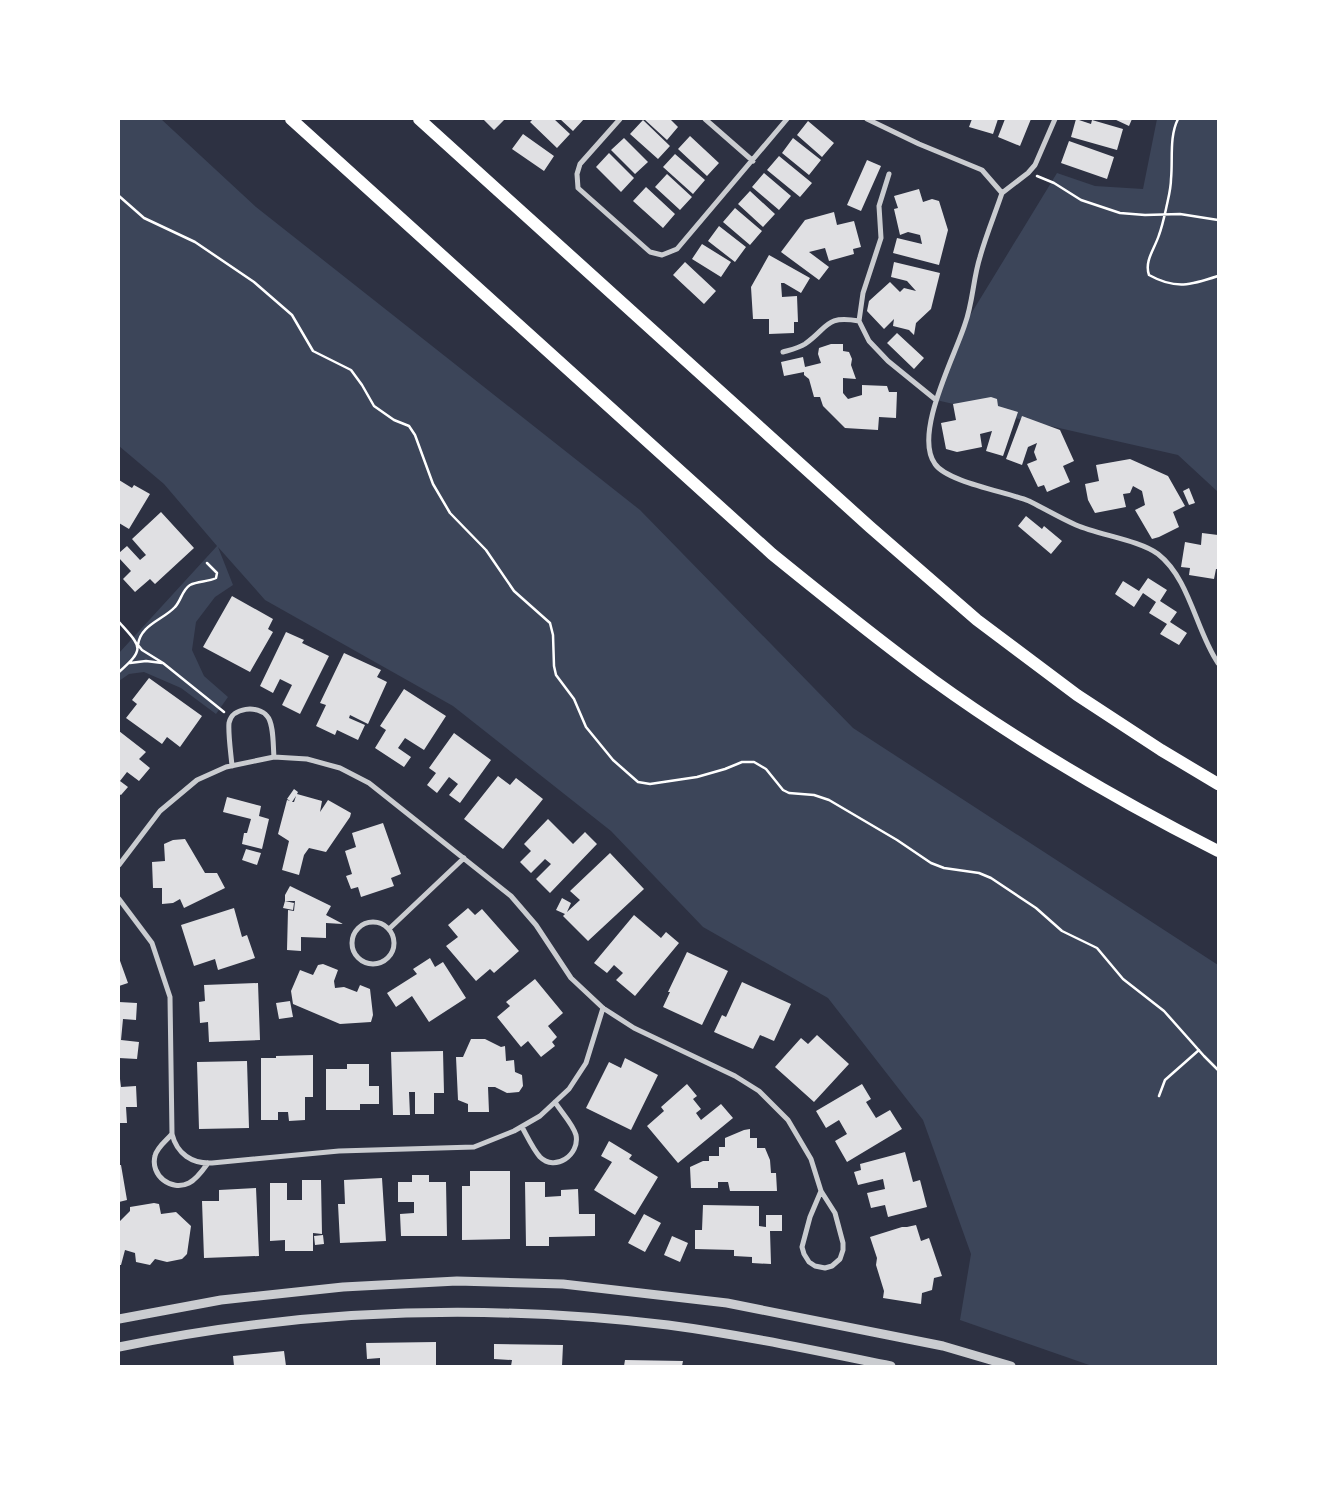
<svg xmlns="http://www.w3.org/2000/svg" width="1337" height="1485" font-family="'Space Grotesk',sans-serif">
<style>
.green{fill:#3c4559}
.building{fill:#e0e0e3}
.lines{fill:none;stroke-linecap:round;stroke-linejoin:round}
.path{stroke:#fff;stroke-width:2.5}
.minor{stroke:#caccd0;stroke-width:5}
.tertiary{stroke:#caccd0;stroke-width:9}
.motorway{stroke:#fff;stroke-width:12}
</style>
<rect width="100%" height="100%" fill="#2d3142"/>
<!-- green -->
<path class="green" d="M119,119H161L256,207L640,510L853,728L1218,965V1366H1092L960,1320L971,1254L923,1120L828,998L703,927L611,831L453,706L265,600L218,547L233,585L215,597L196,622L192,650L204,676L228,697L216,714L181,688L144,672L129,674L119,681V653L217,546L164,484L119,446Z
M1157,119H1218V492L1178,455L936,400L966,322L1057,173L1095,186L1143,189Z"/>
<!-- building -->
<path class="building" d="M483,119H505L494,130Z
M533,119H554L570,134L557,148L530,122Z
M560,119H584L573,131Z
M644,119H670L678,127L667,140Z
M972,119H998L993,134L969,127Z
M1005,119H1031L1020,146L998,137Z
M1076,119L1091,124L1092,120L1123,129L1117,150L1071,137Z
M1114,119H1132L1129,126Z
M643,120L670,146L658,159L630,134Z
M808,121L834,143L822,157L797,135Z
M523,134L554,156L544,171L512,149Z
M690,136L719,163L707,176L678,149Z
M624,138L648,162L635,174L611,150Z
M793,138L821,160L809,175L782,153Z
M1069,141L1114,157L1107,179L1061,163Z
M609,153L634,178L621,192L596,167Z
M675,154L705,180L693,194L663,167Z
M779,156L812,183L800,197L767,170Z
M867,160L881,166L861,211L847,205Z
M764,173L791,196L779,210L752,187Z
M667,174L692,197L680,210L655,187Z
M646,187L675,214L663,228L633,201Z
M919,189L923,202L932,199L939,201L948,230L939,265L893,253L897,238L922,244L920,235L908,232L900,235L894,209L898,208L894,196Z
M750,191L775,214L763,227L738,204Z
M735,208L762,231L750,245L723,222Z
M834,212L837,225L854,221L861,247L853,249L854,254L829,261L825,248L809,252L829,267L819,280L781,252L805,220Z
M719,226L746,247L735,262L708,241Z
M702,244L731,262L721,277L692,259Z
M769,255L810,278L801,293L784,283H781L782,297L797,296L798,322H794V333L769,334V319H753L751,287Z
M685,262L716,291L704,304L673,275Z
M894,262L940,273L931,309L916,323L914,335L909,330L893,326L894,319L884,329L867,311L869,301L890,282L900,292L904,288L916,291L907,281L891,277Z
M897,333L924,358L914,369L887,343Z
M831,344H843V351L849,352L852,359L851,365L856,379L843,378V393L848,399L862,395V385L887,386L889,392H897L896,418L879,417L878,430L845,428L823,406L820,397H814L809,379L804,375V372L784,376L781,362L803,357L805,367L821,363L818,354L819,348Z
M991,397L997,399L998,406L1018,412L1003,456L986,451L992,431L980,434L982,447L957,452L946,449L941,423L956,420L953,404Z
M1022,416L1060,430L1074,461L1063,466L1070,482L1047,492L1044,485L1038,487L1027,464L1037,460L1034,452L1037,443L1028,447L1022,465L1006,459Z
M1130,459L1168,476L1185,506L1173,512L1179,527L1159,537L1152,539L1135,510L1145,505L1142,491L1133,486L1130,493L1123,494L1126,507L1095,513L1088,500L1085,484L1099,481L1096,465Z
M119,480L132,488L134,485L150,494L129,529L119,523Z
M1189,488L1195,503L1189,505L1183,491Z
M161,512L194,548L155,584L150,579L135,592L123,579L131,571L119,558V553L127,546L140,560L146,555L132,539Z
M1026,516L1042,529L1044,526L1062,541L1051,554L1018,526Z
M1202,533L1218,535V569H1216L1214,579L1189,575L1190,568L1181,567L1185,542L1201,545Z
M1148,578L1167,590L1160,601L1177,612L1170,622L1187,633L1179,645L1160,634L1167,624L1149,613L1156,602L1143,593L1134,607L1115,594L1123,581L1139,591Z
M232,596L273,619L268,629L273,632L250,672L203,647Z
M286,632L304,640L302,643L329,656L300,714L282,705L292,685L280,679L273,693L260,686Z
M344,653L381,670L377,677L387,682L368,724L350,715L349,718L365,725L358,740L337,730L335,735L316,726L326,705L320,703Z
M149,678L202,716L180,747L167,737L162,744L126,718L137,704L132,700Z
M404,689L446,716L424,750L405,738L398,748L411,757L404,767L375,748L386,730L380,726Z
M119,731L146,752L139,759L150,768L139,781L127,772L120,781L128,787L121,795L119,794Z
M454,733L491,760L460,803L449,795L458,784L449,777L437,793L427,785L436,773L429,768Z
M498,776L510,785L516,778L543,799L503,849L464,819Z
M294,789L298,792L297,794L322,801L320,812L328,800L351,813L350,817L326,852L309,848L304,855L299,875L282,870L289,841L278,834L287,800L294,802L296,796L292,802L287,799Z
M227,797L261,806L259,816L269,819L262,849L242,844L244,833H247L251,819L223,812Z
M548,819L573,844L585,832L597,844L550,893L536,879L551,864L545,859L531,873L520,862L531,851L524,844Z
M383,823L401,874L391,878L394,886L361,897L358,887L351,889L346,876L352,874L345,851L356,847L352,833Z
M185,839L205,873H217L225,888L184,908L180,899L173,903L162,904V888H153L152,862L165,861L164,844L173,840Z
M246,849L261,853L257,865L242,860Z
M610,853L644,889L588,941L563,916L565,914L556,910L562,898L571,903L567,912L580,900L570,891Z
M290,886L331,906L326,915L343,924L326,923V938L301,937V951L287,950L288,910L294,911L295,901H285V895Z
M285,901L294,903L293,910L283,908Z
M234,908L242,937L247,935L255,958L218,970L215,959L194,966L181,925Z
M468,908L475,915L482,909L519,951L494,973L490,969L476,981L446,946L458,937L448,925Z
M634,915L661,938L666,932L679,943L635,996L616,980L623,973L614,965L607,973L594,963Z
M687,952L728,971L702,1025L663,1007L670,992H668Z
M119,958L128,983L119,986Z
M430,958L435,967L443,962L466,998L429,1022L412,996L396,1007L387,993L417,974L413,969Z
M323,964L338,970L334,981L335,988L344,987L357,992L360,985L370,989L373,1015L371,1022L340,1024L293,1004L291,991L300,970L313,975L318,965Z
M535,979L563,1013L548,1026L557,1037L552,1042L555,1046L541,1057L528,1041L521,1047L497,1017L510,1006L506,1002Z
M742,982L791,1004L774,1041L760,1035L753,1049L714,1032L722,1015L726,1017Z
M258,983L260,1040L209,1042L208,1022L200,1023L199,1002L205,1001L204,985Z
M290,1001L293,1017L279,1019L276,1003Z
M119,1002L137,1003L136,1020L123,1019L121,1040L139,1042L137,1059L119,1058Z
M817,1035L849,1064L814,1102L775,1067L801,1038L808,1044Z
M471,1039H485L501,1047L505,1046L506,1061L514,1060L515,1072L522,1075L523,1086L519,1092L507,1093L495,1087H488L489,1112H468V1104L458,1100L456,1057H463Z
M443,1051L444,1093H434V1114H415V1092H409L410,1115H393L391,1052Z
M313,1055V1097H305V1120L289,1121L288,1112H278V1120H261V1058H276V1056Z
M625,1058L658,1075L631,1130L586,1108L609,1062L621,1068Z
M247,1061L249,1128L199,1129L197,1062Z
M347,1064H369V1086H379V1104H360V1110H326V1069H347Z
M119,1079H120L121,1087L136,1086L137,1107H126L127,1123H119Z
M687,1084L697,1096L693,1099L701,1109L696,1113L701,1120L721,1104L733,1118L678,1163L647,1126L664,1111L661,1107Z
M862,1084L871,1099L866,1102L876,1118L890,1110L902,1129L847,1162L835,1141L847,1134L839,1120L826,1128L816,1111Z
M750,1129V1138H757V1148H765L770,1160L771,1173H776L777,1191H730L728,1182H718V1188H691L690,1167L703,1161H709V1156H719V1147H725V1138L744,1130Z
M609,1141L632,1155L629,1159L658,1177L635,1215L594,1190L612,1162L601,1156Z
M905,1152L913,1182L920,1180L927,1207L888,1217L885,1205L871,1208L867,1193L885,1189L883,1179L858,1185L854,1172L861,1170L860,1164Z
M119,1165H121L127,1200L119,1202Z
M470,1171H510V1239L462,1240V1186H470Z
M412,1175H429V1182H446L447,1236H401L400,1214L414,1213V1202H398V1182H412Z
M382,1178L386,1241L340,1243L338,1204H345L344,1180Z
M302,1180H321L322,1234L313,1233V1251H285V1240L270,1241V1183H287V1200H302Z
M525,1182H545V1197L561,1196V1190L578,1189L579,1214H595V1236L549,1237V1246H526Z
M256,1188L259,1256L204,1258L202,1201H219V1190Z
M154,1203L159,1204L161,1214L176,1212L191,1226L187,1254L182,1259L167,1262L155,1259L150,1265L136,1262L135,1253L125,1250L121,1265H119V1222L130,1211V1207Z
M703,1205L759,1206V1226L766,1227V1215H782V1231H770L771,1264L752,1263V1257L734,1256V1250L695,1249V1230H702Z
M644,1214L661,1223L645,1252L628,1243Z
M916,1225L921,1241L929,1238L942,1276L934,1278L932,1290L922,1293L921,1304L883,1298L884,1291L876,1265L877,1258L870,1237L902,1227H907Z
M323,1235L324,1244L315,1245L314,1236Z
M672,1236L688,1243L680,1262L664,1255Z
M436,1342V1366H380V1358L367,1359L366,1343Z
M494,1344L563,1345L562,1366H511L512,1360L494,1359Z
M284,1351L286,1366H234L233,1356Z
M625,1360L683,1361L682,1366H624Z"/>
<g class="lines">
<!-- path -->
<path class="path" d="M1178,119C1169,137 1173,159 1171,179C1171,189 1168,199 1166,209C1164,218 1162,227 1159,235C1155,248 1144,261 1149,275C1176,290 1191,285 1218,276
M1037,176L1054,183L1081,200L1120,213L1145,215L1180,214L1218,220
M119,196L144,218L195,242L254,282L292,315L313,351L351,370L362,385L374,406L394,420L409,426L415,435L433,484L450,513L486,550L514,591L550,623L553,635L554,666L556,675L574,699L586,727L613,760L638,782L650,784L697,777L725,769L742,762H754L766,769L783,790L789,793L814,795L829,800L897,840L931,863L944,868L979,873L991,878L1036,908L1062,931L1097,948L1123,979L1164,1011L1204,1056L1218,1070
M207,563L217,573L216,578C208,582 198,581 190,585C182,590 181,601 175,607C163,620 140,625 138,645L142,650L163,663L224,712
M119,622C141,647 146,648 119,672
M130,663L146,661L162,663
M1159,1096L1165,1080L1199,1050"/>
<!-- minor -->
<path class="minor" d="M620,119L580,164L577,174L578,188L650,252L662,255L677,249L787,119
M705,119L753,161
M867,119L919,144L982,170L1002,193
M889,174L879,206L881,238L863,293L859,321L869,341L888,361L936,400
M1002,193C995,214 986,235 980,257C973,279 973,302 965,324C955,356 913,434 935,464C947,482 1007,492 1029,501C1045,509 1060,518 1076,525C1099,535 1139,540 1158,554C1190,579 1196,631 1218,663
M1002,193L1028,173L1035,165L1055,119
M783,352C790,350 799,348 805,344C829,327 825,315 859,321
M232,766C231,754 228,734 229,723C232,707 258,705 267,716C274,723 273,747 274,757
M119,865L160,811L197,780L226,767L274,757L307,759L340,768L369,783L511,896L536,925L571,978L603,1008L634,1028L735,1076L759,1091L788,1120L811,1159L821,1191L835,1213L843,1243V1250L840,1259L832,1266L825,1268L815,1266L809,1262L804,1254L802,1247L810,1217L821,1191
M119,899L152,943L170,997L172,1134C177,1154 192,1164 212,1163L339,1151L474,1147L514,1131L540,1116L569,1089L586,1063L603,1008
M352 943a21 21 0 1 1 42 0a21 21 0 1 1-42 0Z
M389,929L464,858
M522,1127C527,1136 533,1149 540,1157C555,1172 580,1155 576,1135C573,1124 561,1112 555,1102
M172,1134C166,1141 157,1147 155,1156C150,1175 171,1192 189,1183C197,1179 203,1170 208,1163"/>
<!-- tertiary -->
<path class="tertiary" d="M119,1319L221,1300L343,1287L457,1281L563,1284L727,1303L943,1346L1011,1366
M119,1347C301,1309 483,1303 668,1325C743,1335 817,1351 891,1366"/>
<!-- motorway -->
<path class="motorway" d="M291,119L772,554C825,597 878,640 933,680C1023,745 1119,801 1218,851
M419,119L870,527L977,620L1077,695L1161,750L1218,784"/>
</g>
<!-- border -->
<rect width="1337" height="1485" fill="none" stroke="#ffffff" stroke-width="240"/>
</svg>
